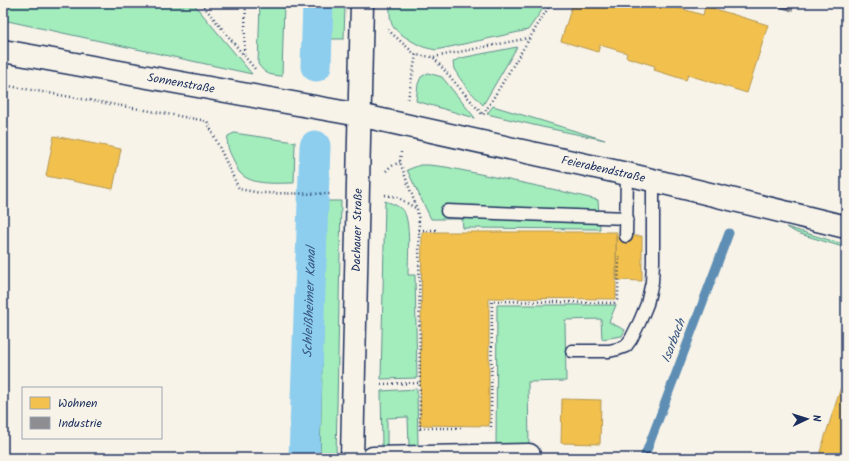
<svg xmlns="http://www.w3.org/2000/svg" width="849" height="461" font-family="Kalam,sans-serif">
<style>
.green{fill:#a3ecbb;stroke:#5f8e8c}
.homes{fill:#f2c14e;stroke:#b29553}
.industry{fill:#8d8d92;stroke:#6b7182}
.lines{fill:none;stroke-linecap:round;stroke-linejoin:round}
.stream{stroke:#5f8eb4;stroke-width:9}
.canal{stroke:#8dcdee;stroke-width:31}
.service-casing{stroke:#1b2f5e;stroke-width:15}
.minor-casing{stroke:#1b2f5e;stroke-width:25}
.secondary-casing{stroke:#1b2f5e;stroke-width:25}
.primary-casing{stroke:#1b2f5e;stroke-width:25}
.path{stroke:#1b2f5e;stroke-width:2.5;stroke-dasharray:1 3;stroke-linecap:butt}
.service{stroke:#f7f3e8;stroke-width:12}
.minor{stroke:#f7f3e8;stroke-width:22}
.secondary{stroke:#f7f3e8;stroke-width:22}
.primary{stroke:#f7f3e8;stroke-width:22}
.labels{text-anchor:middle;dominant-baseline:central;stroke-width:4;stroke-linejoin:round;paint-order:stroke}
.street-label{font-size:12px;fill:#1b2f5e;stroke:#f7f3e8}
.water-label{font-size:13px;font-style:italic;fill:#385682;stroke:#f7f3e8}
</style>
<rect width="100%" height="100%" fill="#f7f3e8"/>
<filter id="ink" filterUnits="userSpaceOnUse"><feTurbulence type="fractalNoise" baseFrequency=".025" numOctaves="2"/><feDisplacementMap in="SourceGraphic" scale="8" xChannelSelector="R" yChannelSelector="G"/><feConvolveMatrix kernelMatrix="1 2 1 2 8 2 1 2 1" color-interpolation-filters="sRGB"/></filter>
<g filter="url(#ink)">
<!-- green -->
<path class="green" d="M3,3H193L252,74L3,20Z
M260,3H284L282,76C270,75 266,75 258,64Z
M332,3H345L344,39H331Z
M390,3H547L528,30L436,50C433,49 430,49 427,48C420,47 399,34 394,28C389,22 390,10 390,3Z
M517,47L483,105L467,88L459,77L454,69L453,62L458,59L466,57Z
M428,73L442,77L475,118L416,101L418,84L421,77Z
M493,106L605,140L542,127L487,114Z
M234,133L295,142L294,183C278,183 252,186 240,173C237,170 235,163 233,159C229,151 226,145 228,136Z
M420,165H429L446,167L552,189L598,200L600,229L463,228L462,219H431L407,170Z
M326,201H341L336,458H320Z
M385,201C391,203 400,206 404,212C411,222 408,261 408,275H415L417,378L381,379Z
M786,227L846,245V248L797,233Z
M497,305H616L609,322L625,330L622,336L602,339L601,319L565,320L566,381L528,382L529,446L496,447Z
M417,389L418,446H409L408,417L387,418V446H382L381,391Z"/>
<!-- homes -->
<path class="homes" d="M573,3H674L677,4L676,7L703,15L705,6L768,25L747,93L688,75L686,80L654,70L655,66L626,57L627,53L600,45L598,52L561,41Z
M54,136L121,149L113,189L46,176Z
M422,232H617L616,236V299L489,298V426L420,425Z
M616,236H642V281L617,280Z
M846,372V458H818Z
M562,399L601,400L600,444L561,443Z"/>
<!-- industry -->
<path class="industry" d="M767,3H794L792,11Z"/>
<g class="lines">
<!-- stream -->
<path class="stream" d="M644,458L729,233"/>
<!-- canal -->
<g class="canal">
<path d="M316,66L318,3"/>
<path id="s1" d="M304,458L315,146"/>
</g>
<defs>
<path id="service" d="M447,211L627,218
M626,236L627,174
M572,351H609L618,349L626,346L631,339L640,321L647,304L652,282L653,262V180"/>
<path id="minor" d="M373,458L529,455"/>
<g id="secondary">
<path id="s2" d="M3,51L359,115L627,174L846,227"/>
</g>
<g id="primary">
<path id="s3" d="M352,458L362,3"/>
</g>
</defs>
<!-- service casing -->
<use href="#service" class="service-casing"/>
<!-- minor casing -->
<use href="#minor" class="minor-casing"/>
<!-- secondary casing -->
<use href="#secondary" class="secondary-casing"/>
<!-- primary casing -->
<use href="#primary" class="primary-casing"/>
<!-- path -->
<path class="path" d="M201,3L255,69
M388,30L416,55L433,57L483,115L551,3
M244,54L246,3
M434,57L529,38
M3,85L207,121L239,189L260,193L332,194
M408,99L416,55
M401,152L400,162L417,209L419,222L420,431
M386,171L390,167L400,162
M385,195L397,197L417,209
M419,230H437
M381,384L420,383
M420,428H461
M491,431L492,301L614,303L617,300L618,295L619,256"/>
<!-- service -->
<use href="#service" class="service"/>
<!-- minor -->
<use href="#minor" class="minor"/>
<!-- secondary -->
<use href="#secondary" class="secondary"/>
<!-- primary -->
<use href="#primary" class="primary"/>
</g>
</g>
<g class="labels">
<!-- street labels -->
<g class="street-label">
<text stroke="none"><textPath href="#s2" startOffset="181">Sonnenstraße</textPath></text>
<text stroke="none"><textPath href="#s2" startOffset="612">Feierabendstraße</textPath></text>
<text stroke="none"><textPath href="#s3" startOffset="228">Dachauer Straße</textPath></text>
</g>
<!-- water labels -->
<g class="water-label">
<text stroke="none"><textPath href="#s1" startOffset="156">Schleißheimer Kanal</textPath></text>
<text transform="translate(674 341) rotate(-69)">Isarbach</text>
</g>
</g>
<!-- margin -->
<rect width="849" height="461" fill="none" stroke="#f7f3e8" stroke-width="16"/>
<rect x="8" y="8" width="833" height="445" fill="none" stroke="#1b2f5e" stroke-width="1.5" filter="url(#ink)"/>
<!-- legend -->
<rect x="22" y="387" width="140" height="52" fill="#f7f3e8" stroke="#9fa5b1"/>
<rect x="30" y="397" width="20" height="12" fill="#f2c14e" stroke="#9fa5b1"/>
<text x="58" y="407" font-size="12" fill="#1b2f5e">Wohnen</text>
<rect x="30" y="417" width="20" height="12" fill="#8d8d92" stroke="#9fa5b1"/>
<text x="58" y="427" font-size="12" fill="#1b2f5e">Industrie</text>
<!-- north arrow -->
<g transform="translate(807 419) rotate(86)" stroke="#f7f3e8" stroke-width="3" paint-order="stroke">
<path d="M0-3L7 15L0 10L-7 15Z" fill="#1b2f5e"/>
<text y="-6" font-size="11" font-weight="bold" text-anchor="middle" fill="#1b2f5e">N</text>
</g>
</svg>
